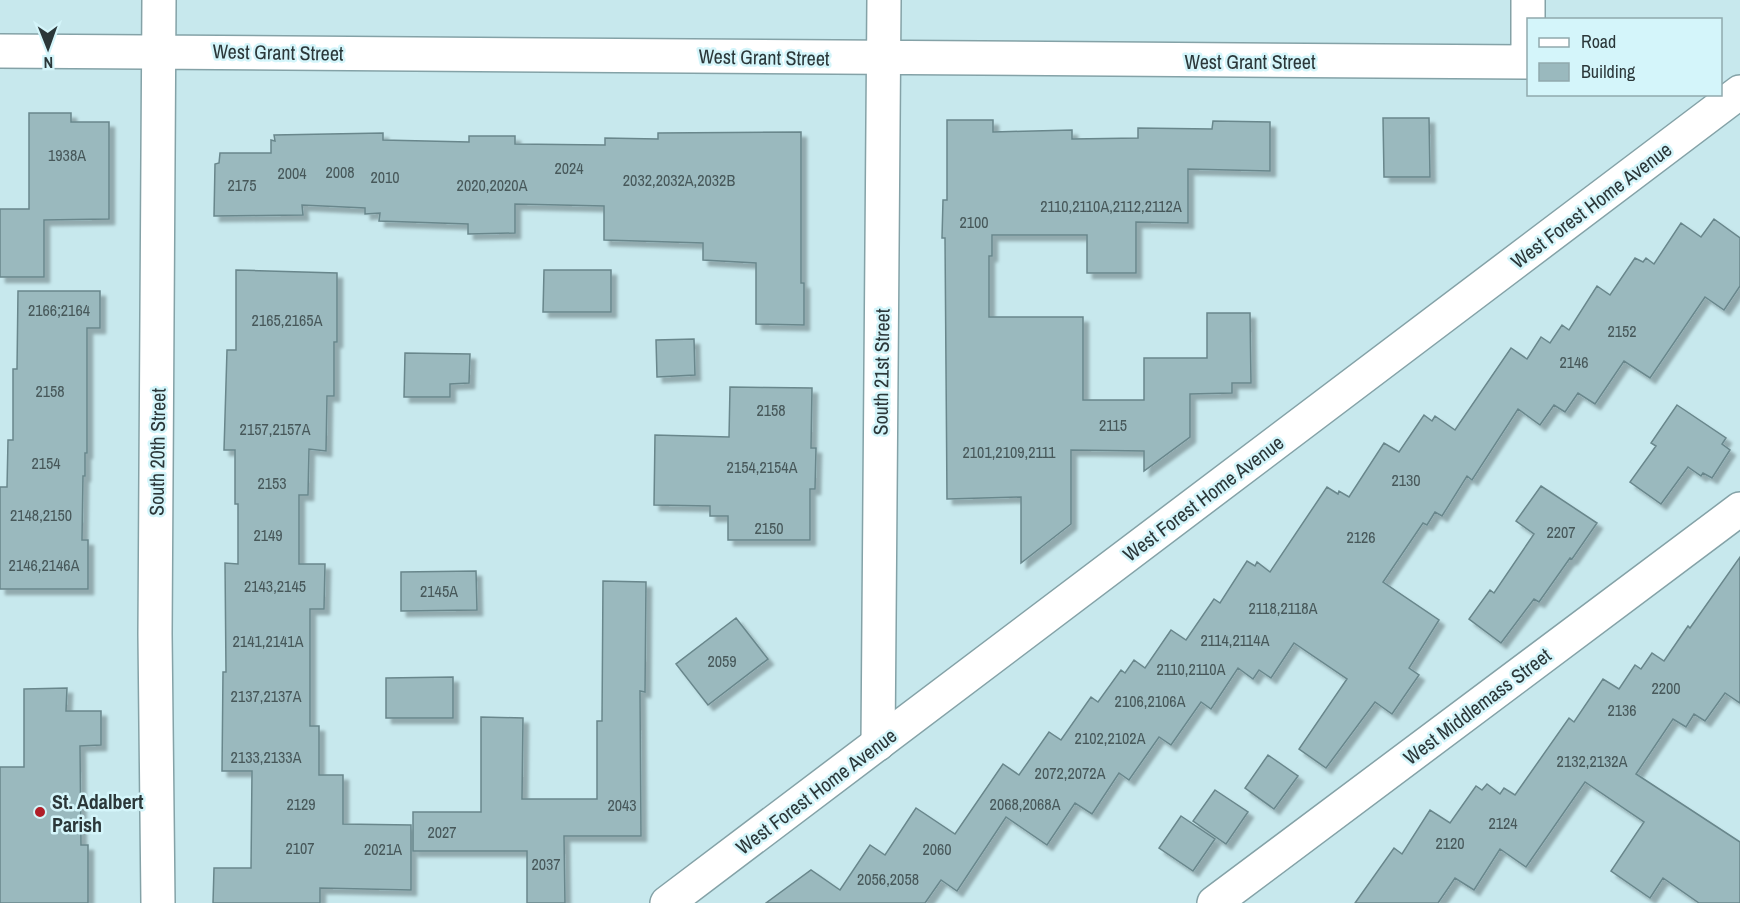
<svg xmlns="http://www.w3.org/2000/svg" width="1740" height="903" font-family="'Archivo Narrow',sans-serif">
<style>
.building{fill:#9ab9be;stroke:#69878c;stroke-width:1.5;filter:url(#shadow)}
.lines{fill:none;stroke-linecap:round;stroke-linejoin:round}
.minor-casing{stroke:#84a2a7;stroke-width:36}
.major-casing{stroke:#84a2a7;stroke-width:36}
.minor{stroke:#fff;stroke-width:33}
.major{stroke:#fff;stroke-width:33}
.poi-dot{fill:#b01e28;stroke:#d4f5fa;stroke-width:2}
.labels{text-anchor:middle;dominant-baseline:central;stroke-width:5;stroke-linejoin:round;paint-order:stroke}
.number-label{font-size:16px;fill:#47585a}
.street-label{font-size:20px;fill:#2b3739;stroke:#d4f5fa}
.poi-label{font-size:20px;font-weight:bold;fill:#2b3739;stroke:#d4f5fa;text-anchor:start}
</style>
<defs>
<filter id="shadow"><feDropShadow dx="5.5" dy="5.5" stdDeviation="1.5" flood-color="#0004"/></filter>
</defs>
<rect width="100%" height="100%" fill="#c7e8ed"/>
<!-- building -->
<path class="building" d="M29,113H71V122H109V219L44,220V277H0V209H29Z
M1383,118H1429L1430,177H1384Z
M947,120H993V132L1072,130V139L1138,138V128L1212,129L1213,121L1270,122V171L1188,169V223L1136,222V273H1087V235H992V256H989V317H1083V400H1144V358H1207V313H1250L1251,383H1232V393L1190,394V437L1144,471V451L1071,450V524L1021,563V497L947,499L945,238H942L943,200H947Z
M801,132V283H804V325L756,324V263L703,260V243L604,240V206L515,204V233L468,234V224L379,221L380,213L365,214V208L302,205L303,215L214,216L215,164L219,163L220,153H271V140L275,141L274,135L383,133V140L469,142V136H515V144L605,145V138L658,139V133Z
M1714,219L1740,238V286L1724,310L1705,297L1650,378L1624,361L1595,404L1578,393L1565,412L1554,405L1540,425L1518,409L1472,480L1467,476L1442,516L1435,512L1427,525L1423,523L1383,582L1439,620L1409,668L1419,675L1392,714L1375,702L1326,768L1299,749L1347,679L1294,643L1271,678L1259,670L1253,679L1238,668L1211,709L1201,702L1171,745L1159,737L1129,780L1119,773L1092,814L1075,803L1047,845L1006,817L957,891L941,880L925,903H766L811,870L840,890L870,845L885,855L916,808L955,834L1003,764L1019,775L1049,732L1061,740L1091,697L1098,702L1121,670L1125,673L1134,660L1145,668L1171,630L1186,640L1214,599L1220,603L1247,561L1255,566L1257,562L1270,572L1327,487L1338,494L1339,491L1349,497L1384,443L1399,452L1424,415L1432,421L1435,416L1455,430L1511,348L1527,359L1541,337L1550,343L1562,325L1569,330L1597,286L1610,295L1635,258L1643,262L1646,258L1654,264L1681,223L1701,237Z
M236,270L337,273V342H334V396H327L326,451L309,449L308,495H299V564H325L324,609H310V726H319V775H343V824L411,825V890L320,888V903H213L214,868H251L252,771H222L223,672H226L225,563L238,564V504H235V450H224L227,350H236Z
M544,270H611V312H543Z
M18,291H100V328H87V453H85V476H83L82,540H88V589H0V487H7L8,440H13V369H17Z
M694,339L695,375L657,377L656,340Z
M405,353L470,354L469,383L450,384V397H404Z
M730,387L812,388L811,448H816L815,489H810V540H728V516H710V506L654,505L655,435L729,437Z
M1677,405L1726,438L1722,444L1730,450L1712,478L1703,473L1701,476L1688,467L1661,504L1630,482L1656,446L1651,443Z
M1541,486L1597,523L1572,559L1570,558L1539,602L1534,599L1501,643L1469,619L1490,590L1494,593L1534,534L1516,521Z
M1740,557V703L1725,693L1705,721L1694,714L1686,727L1673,719L1636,774L1740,842V903H1699L1663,878L1650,898L1611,871L1644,822L1585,782L1526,867L1500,849L1474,890L1455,878L1438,903H1355L1394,848L1402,854L1430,810L1450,823L1476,786L1482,790L1487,784L1500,794L1504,788L1515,795L1569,718L1574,722L1603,679L1619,689L1635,665L1641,669L1652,653L1664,661L1688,626L1690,628Z
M476,571L477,610L401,611V572Z
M603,581L646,582L645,692L640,691L641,836H564L565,903H527V851H413V812H481V717L523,718L522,799H597V721H602Z
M736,618L768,659L708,705L676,664Z
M453,677V718H386V678Z
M67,688L66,711H101V745L80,746L81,845H88V903H0V767H24V689Z
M1268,755L1298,776L1274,809L1245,788Z
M1215,790L1248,812L1226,844L1193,821Z
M1181,816L1215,839L1193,871L1159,848Z"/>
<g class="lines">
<defs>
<path id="minor" d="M1528,0V62
M0,51L1528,62
M878,744L884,0
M158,903L155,634L159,0
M1214,903L1740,509"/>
<path id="major" d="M667,903L1740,92"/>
</defs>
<!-- minor casing -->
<use href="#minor" class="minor-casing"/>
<!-- major casing -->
<use href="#major" class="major-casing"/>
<!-- minor -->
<use href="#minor" class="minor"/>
<!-- major -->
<use href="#major" class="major"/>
</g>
<!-- markers -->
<circle class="poi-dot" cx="40" cy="812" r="6"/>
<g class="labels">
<!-- number labels -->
<g class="number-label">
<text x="67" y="155">1938A</text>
<text x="569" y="168">2024</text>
<text x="340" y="172">2008</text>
<text x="292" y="173">2004</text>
<text x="385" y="177">2010</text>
<text x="679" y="180">2032,2032A,2032B</text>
<text x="242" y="185">2175</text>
<text x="492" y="185">2020,2020A</text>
<text x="1111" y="206">2110,2110A,2112,2112A</text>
<text x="974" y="222">2100</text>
<text x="59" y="310">2166;2164</text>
<text x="287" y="320">2165,2165A</text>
<text x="1622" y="331">2152</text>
<text x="1574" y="362">2146</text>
<text x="50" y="391">2158</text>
<text x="771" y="410">2158</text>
<text x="1113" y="425">2115</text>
<text x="275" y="429">2157,2157A</text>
<text x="1009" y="452">2101,2109,2111</text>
<text x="46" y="463">2154</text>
<text x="762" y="467">2154,2154A</text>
<text x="1406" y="480">2130</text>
<text x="272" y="483">2153</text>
<text x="41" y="515">2148,2150</text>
<text x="769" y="528">2150</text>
<text x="1561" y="532">2207</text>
<text x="268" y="535">2149</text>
<text x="1361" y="537">2126</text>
<text x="44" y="565">2146,2146A</text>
<text x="275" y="586">2143,2145</text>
<text x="439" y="591">2145A</text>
<text x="1283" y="608">2118,2118A</text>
<text x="1235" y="640">2114,2114A</text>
<text x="268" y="641">2141,2141A</text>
<text x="722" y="661">2059</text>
<text x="1191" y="669">2110,2110A</text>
<text x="1666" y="688">2200</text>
<text x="266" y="696">2137,2137A</text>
<text x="1150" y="701">2106,2106A</text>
<text x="1622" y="710">2136</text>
<text x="1110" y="738">2102,2102A</text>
<text x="266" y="757">2133,2133A</text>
<text x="1592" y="761">2132,2132A</text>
<text x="1070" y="773">2072,2072A</text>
<text x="301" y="804">2129</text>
<text x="1025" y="804">2068,2068A</text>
<text x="622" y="805">2043</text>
<text x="1503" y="823">2124</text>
<text x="442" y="832">2027</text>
<text x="1450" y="843">2120</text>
<text x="300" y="848">2107</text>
<text x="383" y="849">2021A</text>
<text x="937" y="849">2060</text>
<text x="546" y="864">2037</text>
<text x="888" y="879">2056,2058</text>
</g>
<!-- street labels -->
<g class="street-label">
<text transform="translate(278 52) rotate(1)">West Grant Street</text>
<text transform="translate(764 57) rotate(1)">West Grant Street</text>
<text x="1250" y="61">West Grant Street</text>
<text transform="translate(1591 205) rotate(-37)">West Forest Home Avenue</text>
<text transform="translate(881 372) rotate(-89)">South 21st Street</text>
<text transform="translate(157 452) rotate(-89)">South 20th Street</text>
<text transform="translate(1203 498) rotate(-37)">West Forest Home Avenue</text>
<text transform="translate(1477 706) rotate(-37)">West Middlemass Street</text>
<text transform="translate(816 791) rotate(-37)">West Forest Home Avenue</text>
</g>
<!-- poi labels -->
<g class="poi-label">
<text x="52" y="801">St. Adalbert<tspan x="52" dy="23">Parish</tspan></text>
</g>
</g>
<!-- legend -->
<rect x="1527" y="18" width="195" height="78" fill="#d4f5fa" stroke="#90a9ad" stroke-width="1.5"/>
<rect x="1539" y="38" width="30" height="9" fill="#ffffff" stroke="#90a9ad" stroke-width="1.5"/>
<text x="1581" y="48" font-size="18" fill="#2b3739">Road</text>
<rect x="1539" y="63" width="30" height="18" fill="#9ab9be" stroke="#90a9ad" stroke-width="1.5"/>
<text x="1581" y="78" font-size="18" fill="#2b3739">Building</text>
<!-- north arrow -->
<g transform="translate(48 48) rotate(179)" stroke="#d4f5fa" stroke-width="4.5" paint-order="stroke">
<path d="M0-4.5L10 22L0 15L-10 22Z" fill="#2b3739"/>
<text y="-9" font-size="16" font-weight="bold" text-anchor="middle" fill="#2b3739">N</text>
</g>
</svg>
